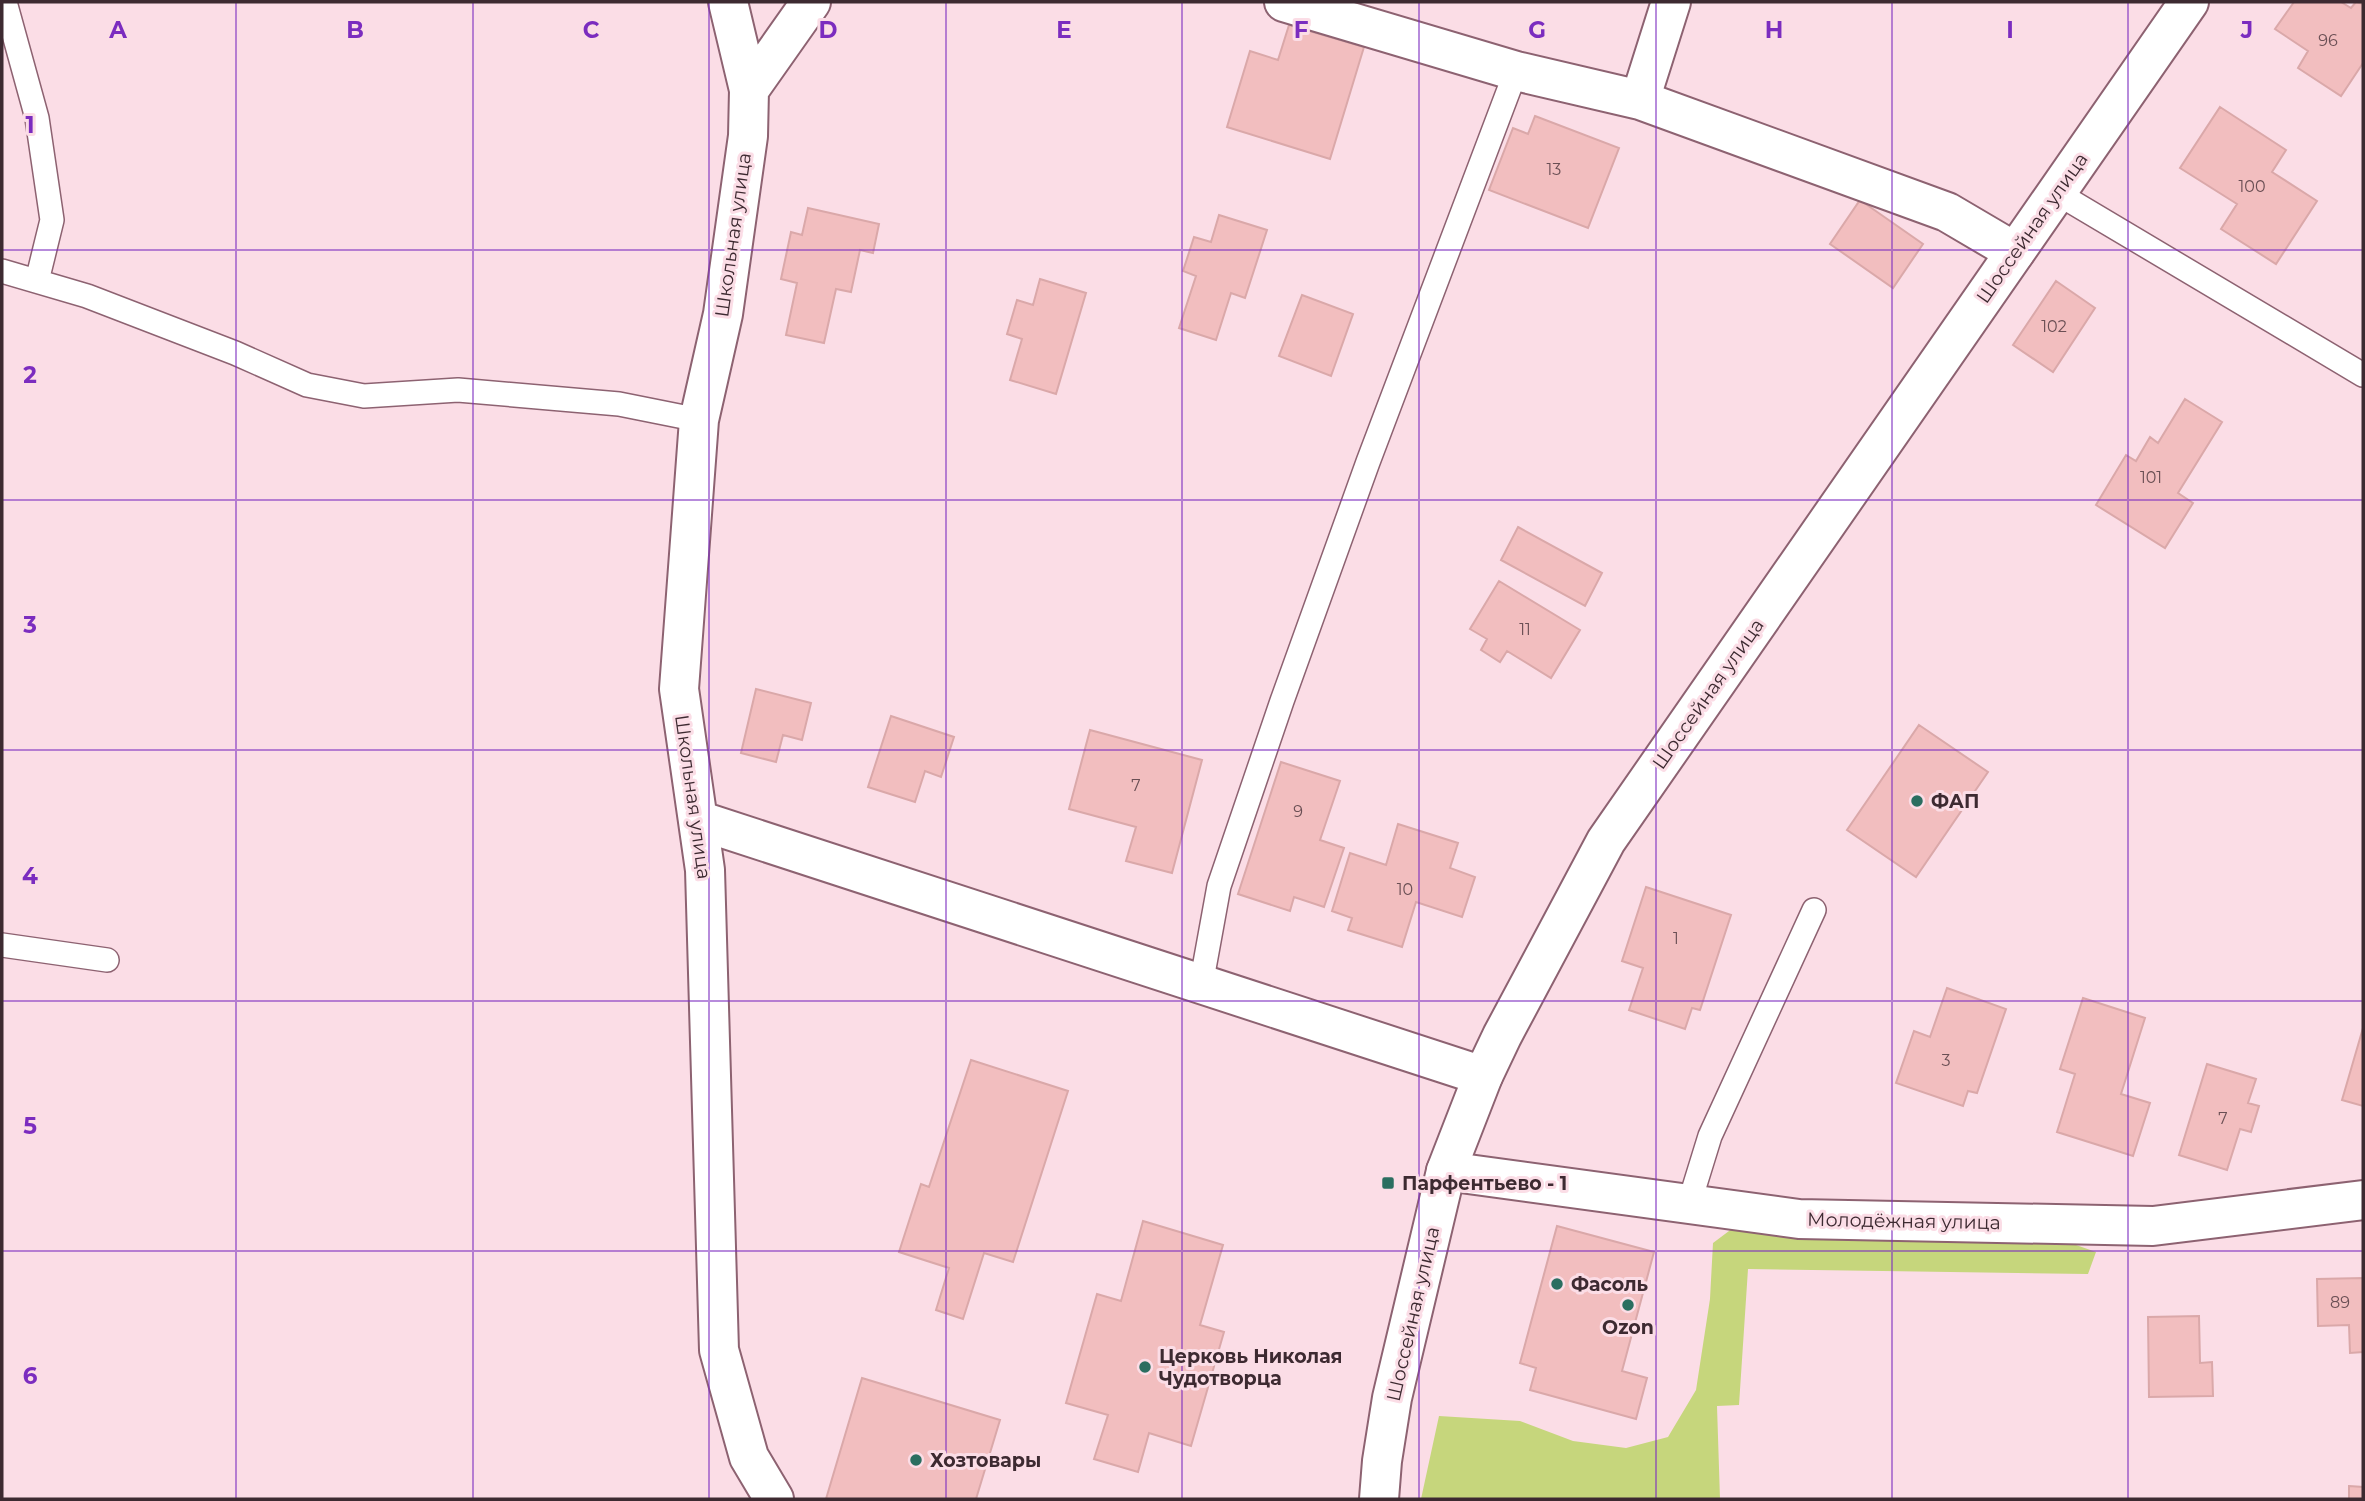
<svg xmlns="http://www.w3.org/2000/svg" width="2365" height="1501" font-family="Montserrat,sans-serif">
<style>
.green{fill:#c6d67c}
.building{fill:#f2bebf;stroke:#daa8a9;stroke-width:2}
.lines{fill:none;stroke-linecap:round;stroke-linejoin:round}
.service-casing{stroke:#8d6271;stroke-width:26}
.minor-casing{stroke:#8d6271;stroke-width:42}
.tertiary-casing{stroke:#8d6271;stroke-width:42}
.service{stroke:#fff;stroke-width:23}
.minor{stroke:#fff;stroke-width:38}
.tertiary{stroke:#fff;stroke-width:38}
.grid{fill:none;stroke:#7b2cbf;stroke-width:2;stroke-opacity:0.55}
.poi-dot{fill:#2b6e60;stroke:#fbdde6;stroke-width:2.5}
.labels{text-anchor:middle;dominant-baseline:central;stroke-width:6;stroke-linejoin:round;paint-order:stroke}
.number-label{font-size:16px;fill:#6a4f54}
.street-label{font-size:19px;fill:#3d2a31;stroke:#fbdde6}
.poi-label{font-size:19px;font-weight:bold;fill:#3d2a31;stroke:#fbdde6;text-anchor:start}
.grid-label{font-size:23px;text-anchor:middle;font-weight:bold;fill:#7b2cbf;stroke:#fbdde6;stroke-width:6;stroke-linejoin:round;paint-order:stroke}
</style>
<rect width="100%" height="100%" fill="#fbdde6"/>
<!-- green -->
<path class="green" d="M1733,1228L2059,1239L2096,1252L2088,1274L1748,1269L1739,1405L1717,1406L1720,1499H1421L1439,1416L1520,1421L1573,1441L1626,1448L1668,1437L1696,1390L1710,1299L1713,1243Z"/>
<!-- building -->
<path class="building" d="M2294,2H2341L2351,8L2356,2L2363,4V63L2341,96L2298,68L2308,51L2275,29Z
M1289,25L1364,47L1330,159L1227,127L1250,51L1278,60Z
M2220,107L2286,150L2272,172L2317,201L2276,264L2221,229L2237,204L2180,168Z
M1535,116L1619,148L1588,228L1489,190L1513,128L1528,134Z
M1860,200L1923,244L1893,288L1830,244Z
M808,208L879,224L873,253L860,250L851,292L836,289L824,343L786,335L797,283L781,279L791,232L802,235Z
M1219,215L1267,230L1245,298L1231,293L1216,340L1179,328L1196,276L1183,271L1194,237L1211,242Z
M1040,279L1086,293L1056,394L1010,380L1022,339L1007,334L1017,300L1033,305Z
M2056,281L2095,308L2053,372L2013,345Z
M1302,295L1353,314L1331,376L1279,356Z
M2185,399L2222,422L2178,493L2193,503L2165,548L2096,505L2126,455L2136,461L2150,437L2158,443Z
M1518,527L1602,573L1585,606L1501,560Z
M1499,581L1580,630L1551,678L1507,651L1500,662L1481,650L1487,639L1470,629Z
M756,689L811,703L802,740L783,735L776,762L741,753Z
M891,716L954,737L941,777L925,771L915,802L868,787Z
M1919,725L1988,772L1916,877L1847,830Z
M1090,730L1202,760L1172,873L1126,861L1136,827L1069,809Z
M1281,762L1340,781L1320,840L1344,848L1324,907L1294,897L1290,911L1238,894Z
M1398,824L1458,843L1450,868L1475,877L1462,917L1416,902L1402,947L1348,930L1352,918L1332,911L1350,853L1386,865Z
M1646,887L1731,915L1700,1010L1692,1008L1685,1029L1629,1010L1643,968L1622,961Z
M1947,988L2006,1009L1977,1093L1968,1091L1963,1106L1896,1083L1914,1031L1930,1037Z
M2083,998L2145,1018L2121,1094L2150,1103L2133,1156L2057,1132L2075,1074L2060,1069Z
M2363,1028V1106L2342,1100Z
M971,1060L1068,1091L1013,1262L984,1253L963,1319L936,1310L949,1268L899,1252L921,1184L929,1187Z
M2207,1064L2256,1079L2248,1103L2259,1106L2251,1132L2240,1129L2227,1170L2179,1155Z
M1143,1221L1223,1245L1200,1325L1224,1332L1191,1446L1149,1433L1138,1472L1094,1459L1108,1415L1066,1403L1097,1294L1121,1301Z
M1557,1226L1654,1252L1622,1371L1647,1378L1636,1419L1530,1390L1536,1368L1520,1363Z
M2363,1278V1352L2350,1353L2349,1325L2318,1326L2317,1279Z
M2199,1316L2200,1363L2212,1362L2213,1396L2149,1397L2148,1317Z
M862,1378L1000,1420L976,1499H826Z
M2349,1486L2363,1487V1499H2349Z"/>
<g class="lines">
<defs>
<path id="service" d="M5,2L37,118L52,220L37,281
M2057,193L2363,375
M2,271L87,296L235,353L307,385L364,396L458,390L619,404L699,420
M2,945L107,960
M1201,985L1219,886L1282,701L1368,462L1516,71
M1689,1204L1710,1136L1814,910"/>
<path id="minor" d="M728,2L749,90L748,136L723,314L699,420L679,689L705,870L719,1350L749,1457L774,1499
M1284,2L1516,71L1640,100L1947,212L2015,252
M749,90L811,2
M1640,100L1671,2
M698,820L1483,1076
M1446,1171L1799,1219L2153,1226L2363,1200"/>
<path id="tertiary" d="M1379,1499L1382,1461L1392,1398L1446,1171L1483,1076L1502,1036L1606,841L2189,2"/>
</defs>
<!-- service casing -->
<use href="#service" class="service-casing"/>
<!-- minor casing -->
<use href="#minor" class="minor-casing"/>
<!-- tertiary casing -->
<use href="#tertiary" class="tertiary-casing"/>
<!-- service -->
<use href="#service" class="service"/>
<!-- minor -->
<use href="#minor" class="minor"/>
<!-- tertiary -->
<use href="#tertiary" class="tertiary"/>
</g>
<!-- grid -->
<path class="grid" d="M236,2V1499M473,2V1499M709,2V1499M946,2V1499M1182,2V1499M1419,2V1499M1656,2V1499M1892,2V1499M2128,2V1499M2,250H2363M2,500H2363M2,750H2363M2,1001H2363M2,1251H2363"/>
<!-- markers -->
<g class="poi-dot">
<circle cx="1917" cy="801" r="7"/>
<rect x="1381" y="1176" width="14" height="14" rx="3.5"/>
<circle cx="1557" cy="1284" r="7"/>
<circle cx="1628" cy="1305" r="7"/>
<circle cx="1145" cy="1367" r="7"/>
<circle cx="916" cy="1460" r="7"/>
</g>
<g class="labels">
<!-- number labels -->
<g class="number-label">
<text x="2328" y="40">96</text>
<text x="1554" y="169">13</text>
<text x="2252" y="186">100</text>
<text x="2054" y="326">102</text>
<text x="2151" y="477">101</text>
<text x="1525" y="629">11</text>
<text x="1136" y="785">7</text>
<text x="1298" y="811">9</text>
<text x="1405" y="889">10</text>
<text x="1676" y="938">1</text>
<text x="1946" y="1060">3</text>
<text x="2223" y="1118">7</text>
<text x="2340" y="1302">89</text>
</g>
<!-- street labels -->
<g class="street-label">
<text transform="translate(2032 228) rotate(-55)">Шоссейная улица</text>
<text transform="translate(733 235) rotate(-82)">Школьная улица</text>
<text transform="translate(1708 694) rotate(-55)">Шоссейная улица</text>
<text transform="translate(693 797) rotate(82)">Школьная улица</text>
<text transform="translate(1904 1221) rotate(1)">Молодёжная улица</text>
<text transform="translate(1413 1314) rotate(-77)">Шоссейная улица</text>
</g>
<!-- poi labels -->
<g class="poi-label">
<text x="1931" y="801">ФАП</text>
<text x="1402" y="1183">Парфентьево - 1</text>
<text x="1571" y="1284">Фасоль</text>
<text x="1628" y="1327" text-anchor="middle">Ozon</text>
<text x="1159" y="1356">Церковь Николая<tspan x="1159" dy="22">Чудотворца</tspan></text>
<text x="930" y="1460">Хозтовары</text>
</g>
</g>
<g class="grid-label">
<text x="118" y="38">A</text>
<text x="355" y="38">B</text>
<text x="591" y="38">C</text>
<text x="828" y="38">D</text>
<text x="1064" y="38">E</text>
<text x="1301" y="38">F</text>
<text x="1537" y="38">G</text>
<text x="1774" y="38">H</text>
<text x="2010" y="38">I</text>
<text x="2247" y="38">J</text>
<text x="30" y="133">1</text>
<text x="30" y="383">2</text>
<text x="30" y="633">3</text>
<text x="30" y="884">4</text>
<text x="30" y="1134">5</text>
<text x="30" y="1384">6</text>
</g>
<!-- border -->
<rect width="2365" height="1501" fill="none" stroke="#3d2a31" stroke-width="7"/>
</svg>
